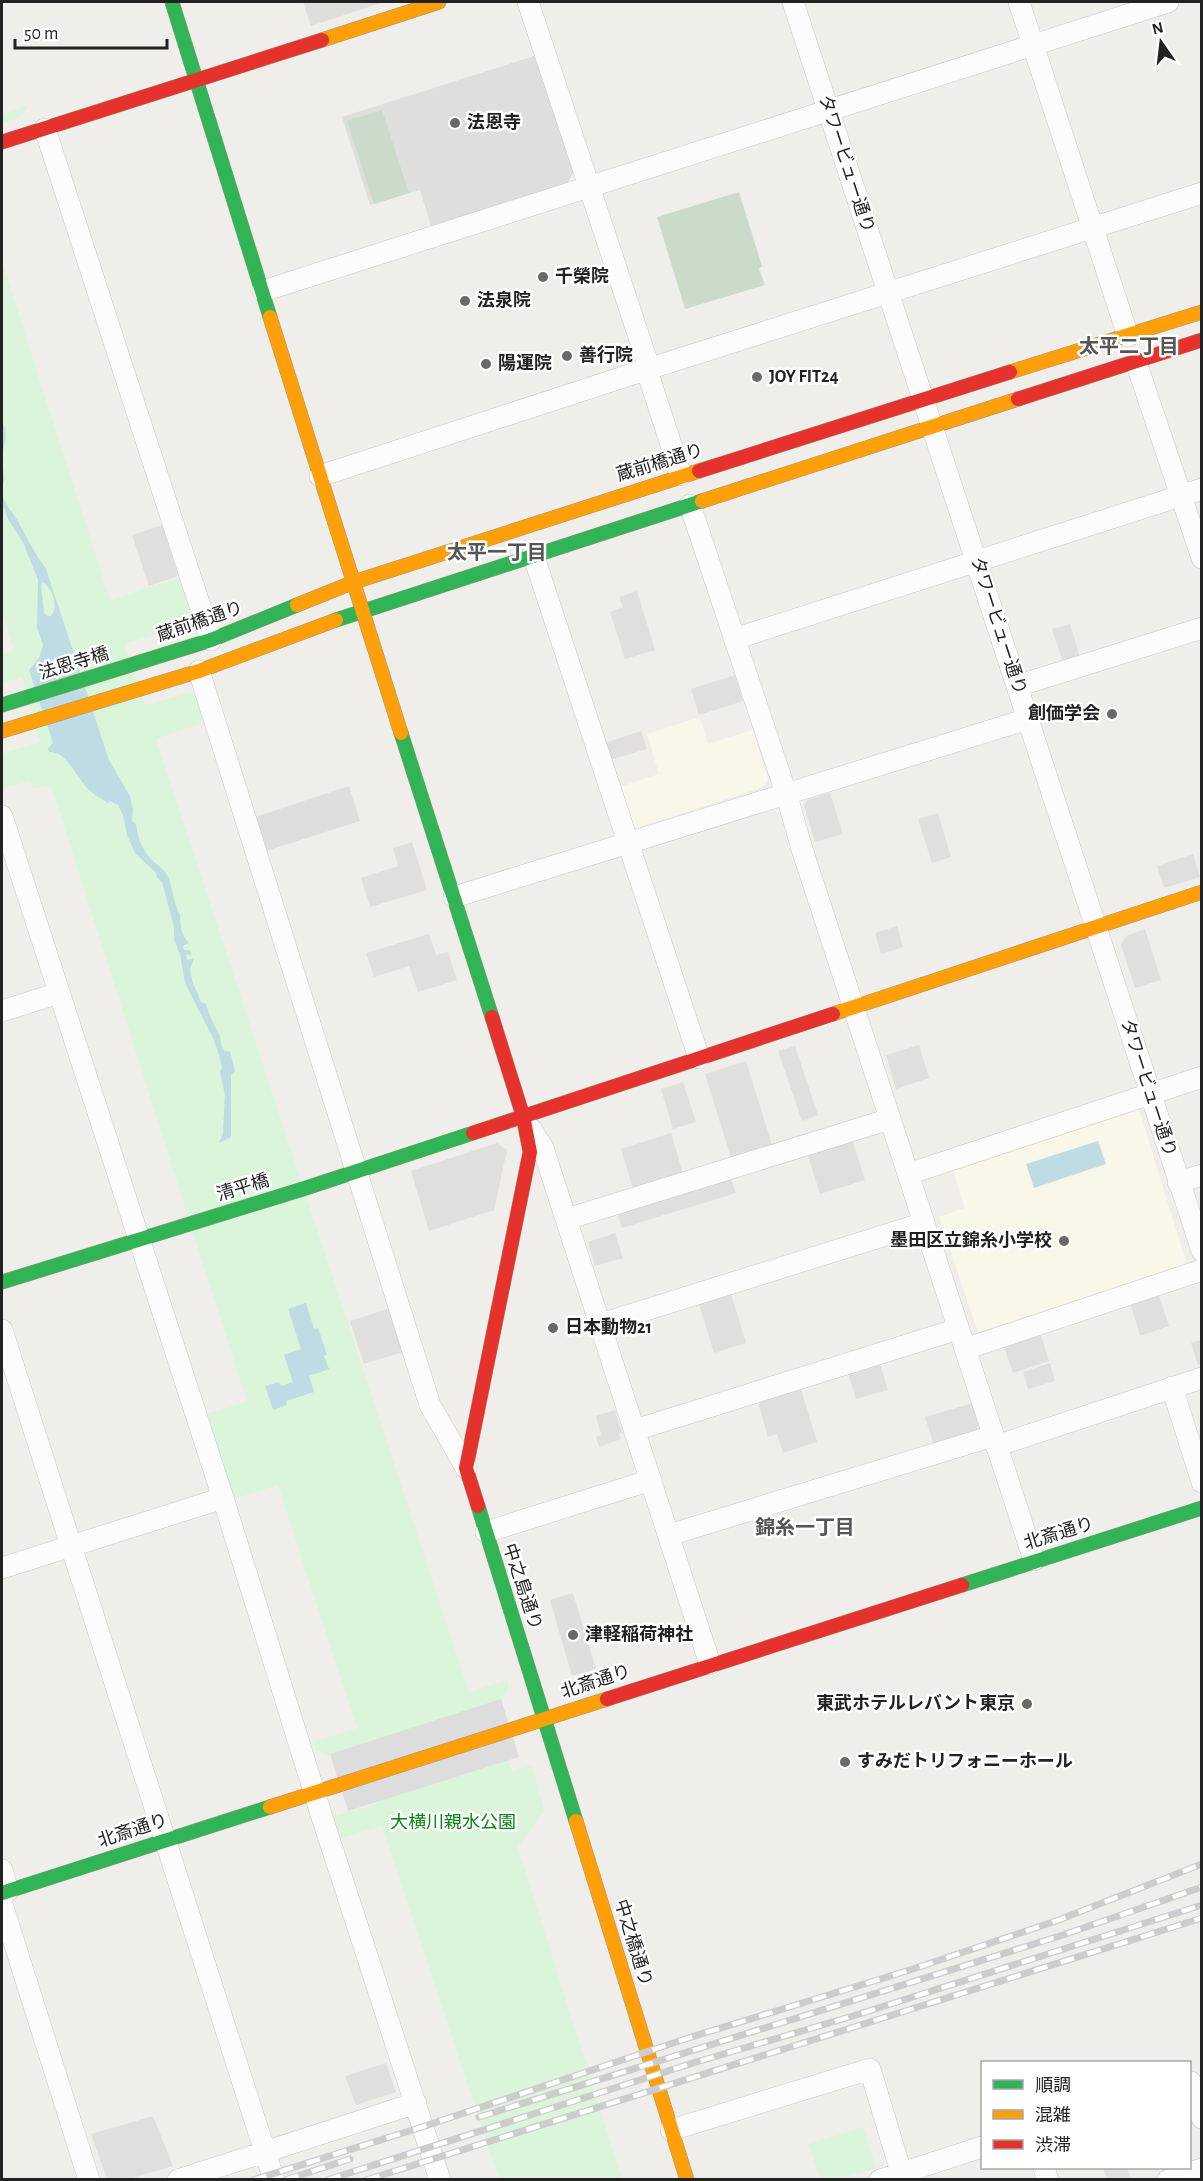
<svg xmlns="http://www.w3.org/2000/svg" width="1203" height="2181" font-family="'Alegreya Sans','Noto Sans JP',sans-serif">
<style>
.residential{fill:#dfdedc}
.education{fill:#f8f7e8}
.religious{fill:#dededc}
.cemetery{fill:#cadbca}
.park{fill:#daf5da}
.parking{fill:#e0dfde}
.water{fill:#bfdbe3;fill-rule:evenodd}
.pier{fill:#dedddd}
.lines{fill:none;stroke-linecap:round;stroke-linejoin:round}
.street-casing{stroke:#c9c8c7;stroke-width:22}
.fast-casing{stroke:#999a82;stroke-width:15}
.slow-casing{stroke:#999a82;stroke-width:15}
.jam-casing{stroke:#999a82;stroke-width:15}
.street{stroke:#fdfcfc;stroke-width:21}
.fast{stroke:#30b455;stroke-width:14}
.slow{stroke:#ff9f0a;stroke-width:14}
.jam{stroke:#e5322d;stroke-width:14}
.rail-casing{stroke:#ccc;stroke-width:7}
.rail{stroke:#fff;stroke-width:4.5;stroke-dasharray:14;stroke-linecap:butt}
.poi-dot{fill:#6a6968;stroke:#fff;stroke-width:2}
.labels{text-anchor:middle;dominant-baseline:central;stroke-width:5;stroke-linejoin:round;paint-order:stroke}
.poi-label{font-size:18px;font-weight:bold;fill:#222;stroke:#fff;text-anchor:start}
.street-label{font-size:18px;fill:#222;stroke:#fff}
.park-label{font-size:18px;fill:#0c8416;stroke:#fff}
.neighbourhood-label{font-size:20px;font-weight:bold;fill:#555;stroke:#fff}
</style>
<rect width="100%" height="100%" fill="#f0eeeb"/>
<!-- residential -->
<path class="residential" d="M349,786L360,821L266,851L255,817Z"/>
<!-- education -->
<path class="education" d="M700,717L708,744L753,730L768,780L763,787L633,829L619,787L659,774L647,734Z
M1139,1110L1187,1265L978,1332L939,1217L965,1208L953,1171Z"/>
<!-- religious -->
<path class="religious" d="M303,2H384L311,26Z
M534,56L574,172L565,187L431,226L420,190L370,205L342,117Z
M573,1593L596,1669L572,1676L550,1600Z"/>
<!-- cemetery -->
<path class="cemetery" d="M382,110L409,193L374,204L347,121Z
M739,192L762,266L759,269L765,285L685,309L657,217Z"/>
<!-- park -->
<path class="park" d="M28,105C25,118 13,120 2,123V114Z
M2,262L110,600L181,577L193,619L191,624L124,644L145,705L196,691L205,722L156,739L469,1692L507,1680L509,1688L500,1701L508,1760L512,1771L532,1765L545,1813L542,1814L518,1847L622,2179H499L382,1826L339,1839L332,1817L378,1803L363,1746L331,1756L316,1750L313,1742L357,1728L278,1485L234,1499L206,1414L247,1402L51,785L33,789L30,781L3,788L2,784V754L40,742L22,677L2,683V655L14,650L2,610Z
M863,2127L876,2168L839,2179H820L809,2144Z"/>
<!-- parking -->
<path class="parking" d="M162,525L178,576L149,586L132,535Z
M637,591L655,650L625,659L610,612L623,607L619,597Z
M1070,624L1080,657L1063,662L1052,629Z
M735,675L743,701L699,715L691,689Z
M641,731L647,749L610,760L604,743Z
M830,793L843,834L815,842L804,806L807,800Z
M938,813L951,857L932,863L918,819Z
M412,842L427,890L370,907L361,878L398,866L393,848Z
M1193,854L1200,877L1164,888L1157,866Z
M897,926L903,947L881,954L875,933Z
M1145,929L1161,980L1135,988L1121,945L1126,936Z
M429,934L436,955L448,952L457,980L418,992L409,966L374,977L366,953Z
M919,1045L929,1078L896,1089L886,1055Z
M795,1046L818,1115L802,1121L778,1051Z
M746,1061L773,1148L732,1161L705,1074Z
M683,1082L696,1122L673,1129L661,1089Z
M671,1133L684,1177L634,1192L621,1149Z
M852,1139L865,1180L820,1194L807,1153Z
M497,1143L507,1150L494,1210L429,1231L411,1171Z
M731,1179L736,1193L622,1228L617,1213Z
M615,1233L623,1258L595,1266L588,1242Z
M731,1294L746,1343L714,1353L699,1304Z
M1159,1296L1169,1326L1140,1336L1131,1305Z
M390,1308L403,1352L364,1364L350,1321Z
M1041,1335L1049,1361L1013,1373L1004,1347Z
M1201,1340V1364L1198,1365L1191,1343Z
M1050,1363L1055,1381L1028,1389L1023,1372Z
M880,1364L888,1390L856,1399L848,1373Z
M801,1389L817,1442L783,1453L777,1434L768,1437L758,1402Z
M973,1403L983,1434L935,1449L925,1417Z
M615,1410L622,1432L619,1434L621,1439L599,1447L596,1437L601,1435L596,1416Z
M386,2063L396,2092L356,2105L345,2076Z
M153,2116L173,2166L129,2179H107L91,2134Z
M1103,2168H1127L1131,2179H1107Z"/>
<!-- water -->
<path class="water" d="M2,423C11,435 1,449 2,462C3,472 6,477 2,487Z
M2,493C5,506 13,512 19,523C27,539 36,555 46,569L109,760L130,796L133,810L132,821L136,824C138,838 141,847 150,858C157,866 164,867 169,879C172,888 175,908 180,914C180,926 181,935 189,943L183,946L184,950H190L191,954L186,955L187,960L193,959V962C185,972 197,990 201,1002L206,1004C209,1015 213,1023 218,1032C222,1039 219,1045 225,1051H230L235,1071L231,1075V1137L219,1143L223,1133L225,1095L220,1072L222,1068L219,1055L214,1040L185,983L180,954L174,939V927L162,882L157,878L156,873L135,853L127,835L123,815L118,805L110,801L108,803C101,798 94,795 88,789C77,778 66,750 49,752L48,748L53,743L29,670L39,658L43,645L37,627L38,580L23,542L9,521L2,504ZM43,582C53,589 59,607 51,616H47L44,613L41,586Z
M1098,1141L1106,1164L1034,1188L1026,1164Z
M306,1303L314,1329L318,1328L327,1355L324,1356L329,1369L309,1376L314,1392L286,1401L287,1405L273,1410L265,1386L279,1382L281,1386L293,1382L284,1355L301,1349L288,1309Z"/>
<!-- pier -->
<path class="pier" d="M501,1699L519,1757L348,1811L330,1754Z"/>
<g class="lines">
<defs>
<path id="street" d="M528,2L646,358L649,377L681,475
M793,2L1202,1251
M1019,2L1128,336
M45,129L211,640
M263,291L1168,2
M1136,362L1202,558
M320,476L648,369L1202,193
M690,505L786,793L802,849L1034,1560
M533,554L699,1058
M734,639L1202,489
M199,671L430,1405L466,1468
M1017,686L1202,628
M2,816L223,1498L321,1814L440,2180
M454,897L1028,719
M2,1011L59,993
M531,1129L543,1148L710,1664
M908,1174L1202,1077
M1178,1182L1202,1175
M567,1219L890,1119
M601,1324L924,1223
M2,1330L274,2180
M965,1349L1202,1270
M1172,1387L1202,1482
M635,1430L958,1329
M996,1446L1202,1378
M486,1532L651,1480
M669,1535L993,1436
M2,1568L223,1498
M2,1870L8,1891
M2,1904L89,2180
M1191,2082L1202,2118
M671,2130L870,2069L901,2172
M1044,2168L1048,2180
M178,2180L416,2103
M880,2180L982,2147
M1168,2180L1202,2169"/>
<path id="fast" d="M172,2L270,317
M336,620L702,501
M2,705L211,640L297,605
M401,733L492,1017
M2,1282L306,1188L473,1133
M478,1506L576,1821
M962,1585L1202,1508
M2,1893L270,1807"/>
<path id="slow" d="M322,40L439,2
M270,317L401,733
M1010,372L1202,312
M702,501L1018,399
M297,605L354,582L699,471
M2,731L199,671L336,620
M833,1014L1202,892
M270,1807L607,1699
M576,1821L687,2180"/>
<path id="jam" d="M2,142L322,40
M1018,399L1202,340
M699,471L1010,372
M473,1133L833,1014
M478,1506L466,1468L530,1152L523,1116L492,1017
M607,1699L962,1585"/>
</defs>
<!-- street casing -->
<use href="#street" class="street-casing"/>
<!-- fast casing -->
<use href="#fast" class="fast-casing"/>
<!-- slow casing -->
<use href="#slow" class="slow-casing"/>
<!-- jam casing -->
<use href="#jam" class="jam-casing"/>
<!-- street -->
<use href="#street" class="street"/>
<!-- fast -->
<use href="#fast" class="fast"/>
<!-- slow -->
<use href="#slow" class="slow"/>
<!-- jam -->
<use href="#jam" class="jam"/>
<defs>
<path id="rail" d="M479,2117L1063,1935L1202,1887
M253,2180L422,2127L685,2039L913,1969L1056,1921L1202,1864
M285,2180L350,2159
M327,2180L693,2063L853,2016L1202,1905
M366,2180L1202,1918"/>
</defs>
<!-- rail casing -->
<use href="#rail" class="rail-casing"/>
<!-- rail -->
<use href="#rail" class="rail"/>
</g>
<!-- markers -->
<g class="poi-dot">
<circle cx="455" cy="123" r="6"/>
<circle cx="543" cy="277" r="6"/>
<circle cx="465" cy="301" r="6"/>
<circle cx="567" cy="356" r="6"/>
<circle cx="486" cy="364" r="6"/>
<circle cx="757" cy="377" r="6"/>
<circle cx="1112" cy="714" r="6"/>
<circle cx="1064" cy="1241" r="6"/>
<circle cx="553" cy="1328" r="6"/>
<circle cx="573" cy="1635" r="6"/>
<circle cx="1027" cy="1704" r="6"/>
<circle cx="845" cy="1762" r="6"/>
</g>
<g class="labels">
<!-- poi labels -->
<g class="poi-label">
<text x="467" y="123">法恩寺</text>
<text x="555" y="277">千榮院</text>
<text x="477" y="301">法泉院</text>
<text x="579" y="356">善行院</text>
<text x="498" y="364">陽運院</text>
<text x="769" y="377">JOY FIT24</text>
<text x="1100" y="714" text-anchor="end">創価学会</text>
<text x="1052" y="1241" text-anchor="end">墨田区立錦糸小学校</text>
<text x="565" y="1328">日本動物21</text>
<text x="585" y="1635">津軽稲荷神社</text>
<text x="1015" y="1704" text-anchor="end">東武ホテルレバント東京</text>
<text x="857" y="1762">すみだトリフォニーホール</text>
</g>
<!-- street labels -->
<g class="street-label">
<text transform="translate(846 164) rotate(72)">タワービュー通り</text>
<text transform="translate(660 463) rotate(-17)">蔵前橋通り</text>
<text transform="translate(200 622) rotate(-19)">蔵前橋通り</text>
<text transform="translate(998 626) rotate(72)">タワービュー通り</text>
<text transform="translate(74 664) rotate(-17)">法恩寺橋</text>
<text transform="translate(1148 1088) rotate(72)">タワービュー通り</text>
<text transform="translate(243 1188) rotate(-17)">清平橋</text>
<text transform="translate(1059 1534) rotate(-17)">北斎通り</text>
<text transform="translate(522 1587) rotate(72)">中之島通り</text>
<text transform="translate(596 1682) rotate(-18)">北斎通り</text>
<text transform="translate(133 1831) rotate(-18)">北斎通り</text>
<text transform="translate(633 1943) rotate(73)">中之橋通り</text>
</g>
<!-- park labels -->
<g class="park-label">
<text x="453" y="1823">大横川親水公園</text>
</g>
<!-- neighbourhood labels -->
<g class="neighbourhood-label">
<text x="1129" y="347">太平二丁目</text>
<text x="497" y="553">太平一丁目</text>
<text x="805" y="1528">錦糸一丁目</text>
</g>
</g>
<!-- border -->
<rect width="1203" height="2181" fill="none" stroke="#222222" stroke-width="6"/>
<!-- legend -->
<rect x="981" y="2061" width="210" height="108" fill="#ffffff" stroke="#a7a7a7" stroke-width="1.5"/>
<rect x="993" y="2080" width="30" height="9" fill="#30b455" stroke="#a7a7a7" stroke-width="1.5"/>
<text x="1035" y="2091" font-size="18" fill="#222222">順調</text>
<rect x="993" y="2110" width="30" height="9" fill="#ff9f0a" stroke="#a7a7a7" stroke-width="1.5"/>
<text x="1035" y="2121" font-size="18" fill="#222222">混雑</text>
<rect x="993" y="2140" width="30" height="9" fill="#e5322d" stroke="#a7a7a7" stroke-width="1.5"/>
<text x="1035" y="2151" font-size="18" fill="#222222">渋滞</text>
<!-- north arrow -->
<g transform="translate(1161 42) rotate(346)" stroke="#ffffff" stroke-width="4.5" paint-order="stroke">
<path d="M0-4.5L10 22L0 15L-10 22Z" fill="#222222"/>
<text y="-9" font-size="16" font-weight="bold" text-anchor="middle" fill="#222222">N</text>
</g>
<!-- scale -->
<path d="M15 39v9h152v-9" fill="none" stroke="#222222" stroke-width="3"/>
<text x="24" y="39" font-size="18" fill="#222222" stroke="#ffffff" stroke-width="4.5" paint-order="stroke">50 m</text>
</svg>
